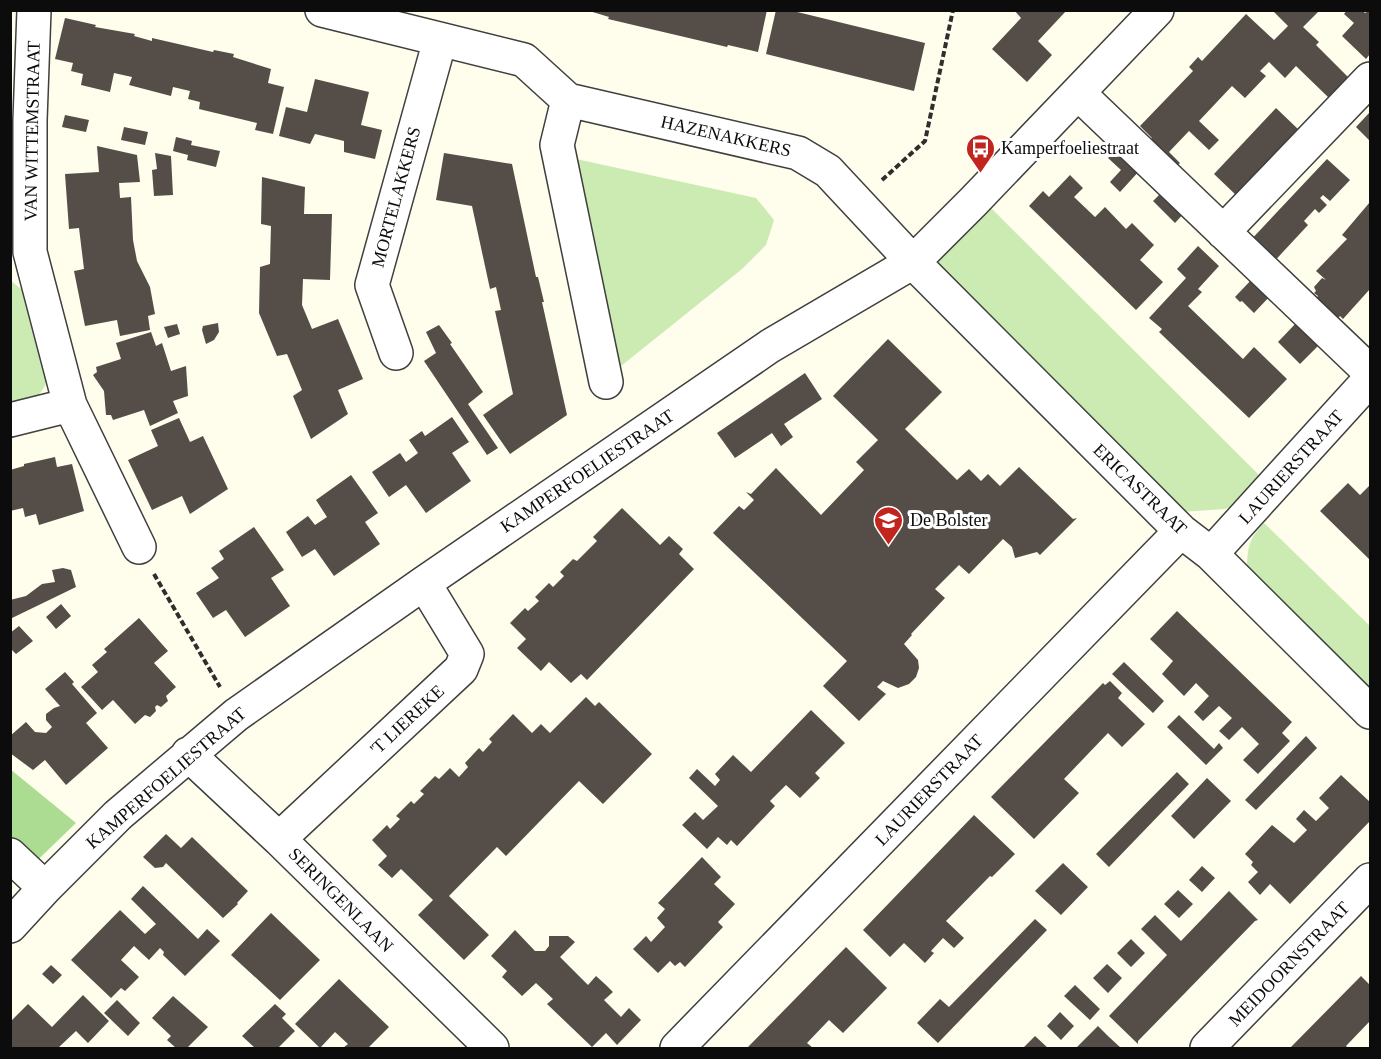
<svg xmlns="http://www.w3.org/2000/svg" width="1381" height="1059" font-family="Georgia,serif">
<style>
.green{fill:#cbebb3}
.forest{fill:#acdc91}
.building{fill:#554e48}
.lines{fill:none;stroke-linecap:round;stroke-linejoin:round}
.minor-casing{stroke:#3f3f3f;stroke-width:36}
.path{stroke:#2e2e2e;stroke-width:4;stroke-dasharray:6 3;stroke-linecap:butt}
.minor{stroke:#fff;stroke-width:33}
.labels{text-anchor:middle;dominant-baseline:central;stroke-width:6;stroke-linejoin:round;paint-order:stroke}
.street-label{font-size:18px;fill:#0c0c0c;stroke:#fff}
.poi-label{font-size:18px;fill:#0c0c0c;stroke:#fff;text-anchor:start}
</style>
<rect width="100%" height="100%" fill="#fffdeb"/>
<!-- green -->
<path class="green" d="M576,159L756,198L774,220L766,245L742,269L616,370Z
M988,205L1262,478L1237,506L1224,509L1181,512L931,266Z
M11,281L25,292L47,376L45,386L36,399L11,406Z
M1264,523L1370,626V695L1247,575C1247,552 1247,540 1264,523Z"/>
<!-- forest -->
<path class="forest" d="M10,769L76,823L22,875L11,864Z"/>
<!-- building -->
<path class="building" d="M586,10H767L758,52L728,45L727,47L608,19L609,17Z
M776,10H789L925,43L914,91L766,54Z
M1014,10H1067L1038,41L1052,55L1027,82L992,49L1021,18Z
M1272,10H1317L1318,12L1303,27L1319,42L1316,45L1349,78L1329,98L1296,66L1285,78L1269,62L1260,71L1266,76L1245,98L1232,86L1199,121L1219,140L1209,150L1189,131L1169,152L1180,163L1171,172L1143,146L1152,138L1140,126L1193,71L1189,67L1198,57L1202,61L1246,14L1274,40L1288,26Z
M1347,10H1362L1365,13L1370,10V54L1366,59L1342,36L1354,23L1344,14Z
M65,18L96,25L95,27L135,34L134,36L152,41V38L213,52L214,50L234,54L233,57L271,69L268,83L284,87L273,134L255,130L257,123L199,109L200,102L188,99L190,91L173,87L171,96L129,85L132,77L114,73L110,92L81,85L83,74L71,71L73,63L55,59Z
M315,79L369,92L361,125L382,130L375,159L344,152V141L315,134L310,144L279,136L286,107L307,112Z
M1276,108L1299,130L1237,196L1214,174Z
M1370,112V141L1356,127Z
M65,115L89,120L86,132L62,127Z
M124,127L148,132L145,145L121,140Z
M176,137L192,141L191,145L220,151L216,167L187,160L188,155L173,151Z
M97,146L137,155L140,182L119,183L120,198L131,197L133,240L137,261L150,287L155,314L148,316L150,330L120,336L117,320L85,326L74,271L84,269L79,228L69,229L65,174L99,172Z
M1119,148L1141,169L1120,192L1110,182L1121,170L1108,158Z
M155,153L171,156L173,195L154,196L152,170L157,169Z
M444,153L512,164L536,277H538L544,302H542L567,415L510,454L483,415L513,394L495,311L501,310L496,287L490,289L472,206L436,200Z
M1327,159L1350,180L1330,201L1323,195L1320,198L1327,205L1319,213L1315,209L1304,221L1308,225L1269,267L1246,245Z
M1070,175L1083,188L1074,197L1095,217L1105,207L1126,229L1132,223L1154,245L1140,260L1163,282L1136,310L1029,206L1043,191L1049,197Z
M262,177L305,187L304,214H332L330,280L303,279L302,305L312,329L338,319L363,379L338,390L348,414L311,439L293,396L302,390L287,354L277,356L259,313L260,267L270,264L271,226L261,224Z
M1163,191L1185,212L1175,223L1153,201Z
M1370,202V289L1343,319L1340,316L1333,324L1311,304L1318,296L1314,293L1316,291L1314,287L1322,278L1326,280L1316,271L1347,239L1342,235Z
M1198,246L1219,266L1198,289L1202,292L1188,306L1243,359L1254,347L1287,379L1249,418L1159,332L1162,329L1149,318L1186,278L1177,269Z
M1253,278L1271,295L1254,313L1242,301L1240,302L1235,297Z
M1298,321L1321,343L1300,364L1278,342Z
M218,323L219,332L214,340L206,344L202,330L203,326Z
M177,324L180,334L168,338L164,327Z
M439,325L452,343L450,344L483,392L468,404L498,448L487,455L424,361L436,353L426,332Z
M151,332L156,346L162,343L171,371L186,366L188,396L173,401L178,413L150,426L144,410L113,420L111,415H106L104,391L93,375L97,372L96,367L121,359L116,343Z
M888,339L942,392L905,429L957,480L969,469L981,481L988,474L1000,486L1019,467L1073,519L1077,518L1040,555L1037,552L1015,558L1012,547L1003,539L969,574L959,565L935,589L945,598L911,634L912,635L904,644L918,660L919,668L916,677L909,684L898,688L883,681L877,687L886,694L859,721L823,686L847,661L713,533L739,506L744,510L754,500L746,492L751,494L776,468L821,515L864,470L856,462L878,440L833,396Z
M805,373L822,399L784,424L793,437L781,446L772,433L735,458L717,433Z
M452,417L469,442L452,453L471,481L426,513L406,485L389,497L372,472L400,453L406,462L418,453L409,440L422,431L425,436Z
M179,418L190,442L203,436L228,489L190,514L182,496L152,510L128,460L158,446L151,430Z
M55,457L57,467L72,464L84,511L39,525L36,514L25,517L23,508L10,511V470L24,466V464Z
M351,475L378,513L365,522L380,544L334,576L315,549L302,557L286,532L308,516L315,525L327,517L316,500Z
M1348,483L1360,495L1370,485V560L1320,511Z
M622,508L660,545L669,536L683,549L679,554L694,569L587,680L581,674L571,683L549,662L541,671L517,648L526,639L510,623L525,608L528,611L539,601L535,597L549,583L553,587L564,576L560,572L573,559L577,561L597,541L593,537Z
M254,527L284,570L271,578L290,606L245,637L226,610L213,618L196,593L219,578L211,568L224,559L219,551Z
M63,568L71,570L76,587L10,619V600L26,596L42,584L55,582L52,570Z
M61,604L71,616L56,629L46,617Z
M1177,611L1292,722L1282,733L1290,741L1258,774L1243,760L1259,744L1242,727L1229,740L1219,731L1232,718L1219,706L1203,721L1194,712L1209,696L1196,683L1184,696L1162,674L1173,661L1150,639Z
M139,618L168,651L154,663L176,687L166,696L168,701L161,707L157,705L155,707L156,711L150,717L145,715L135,724L113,700L102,710L81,687L98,672L92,665L107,652L104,649Z
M19,626L33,641L16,654L10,648V633Z
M1124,662L1164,701L1153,713L1112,674Z
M65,672L74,682L72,684L97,713L86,723L108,748L66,785L45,760L33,770L10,753V736L26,722L35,732L46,733L52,727L46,720V714L54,708L60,706L45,689Z
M1110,681L1122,693L1118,698L1145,724L1122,747L1108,733L1064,779L1079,793L1034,839L991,797L1103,683L1105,685Z
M586,697L595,706L599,702L652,754L603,804L579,781L506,856L497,847L449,896L489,935L464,960L418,915L433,900L401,869L392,878L378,865L387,856L372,840L387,825L390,829L400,819L396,816L411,801L414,804L424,794L420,791L435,776L439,779L450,768L459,777L468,767L465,763L479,748L483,752L492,742L489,739L513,714L532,733L541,724L550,733Z
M811,710L845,743L815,773L820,778L800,798L786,785L770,801L775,806L737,846L731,840L727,845L718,837L707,849L682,825L695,812L703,820L718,806L689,778L697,769L715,786L720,780L715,774L733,755L751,772Z
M1179,715L1214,749L1219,743L1223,748L1206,765L1167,727Z
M1306,736L1317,748L1256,810L1245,800Z
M1177,772L1189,784L1109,867L1096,854Z
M1341,775L1370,802V821L1290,904L1270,884L1260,895L1248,882L1258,872L1251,865L1253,862L1245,854L1272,825L1294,843L1307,830L1296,819L1304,810L1316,821L1329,808L1319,798Z
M1207,778L1231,801L1194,839L1171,816Z
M974,815L1015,854L992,877L990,876L946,921L964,938L954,948L943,938L931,951L934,953L925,963L904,943L890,957L863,930Z
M166,834L181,848L192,837L248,891L237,903L238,904L223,918L166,863L163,867L155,868L143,857Z
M702,857L721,877L714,884L735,904L718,922L723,927L685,967L680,962L675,966L670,961L658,973L633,949L646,936L651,942L665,927L657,918L665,909L658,903Z
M1063,863L1088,887L1061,915L1035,891Z
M1202,866L1215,878L1202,892L1189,880Z
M143,886L198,939L207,929L220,941L185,976L163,955L164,952L160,948L149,960L134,946L121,960L139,977L125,991L121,988L111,998L71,960L120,910L145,934L156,924L131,899Z
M1178,890L1193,904L1179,918L1164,904Z
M1229,891L1258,920L1255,921L1185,993L1138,1041V1044L1109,1016L1167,955L1141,929L1155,915L1181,941Z
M271,913L320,960L280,1000L231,955Z
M1035,919L1047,930L938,1043L917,1023L940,999L949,1007Z
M515,930L535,951H545L549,946V936H568L575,942L560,957L588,985L596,976L606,985L613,992L604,1000L621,1017L629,1008L641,1020L617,1045L606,1033L592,1047L547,1004L553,999L536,983L522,996L502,977L507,971L491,956Z
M1131,939L1145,953L1131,967L1117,953Z
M846,947L887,988L843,1033L829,1020L807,1043L813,1048H747Z
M1107,964L1122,978L1108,993L1093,978Z
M51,965L62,975L53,984L42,974Z
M1361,976L1370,985V1021L1346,1046L1348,1048H1290Z
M339,979L389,1027L368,1048H343L348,1044L335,1032L320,1048L295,1024Z
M1075,985L1100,1009L1090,1020L1064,996Z
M83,995L109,1021L88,1043L76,1031L58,1048H10V1022L28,1004L52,1027Z
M173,996L208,1027L187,1048H176L167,1040L171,1036L152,1018Z
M117,1000L140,1023L128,1036L104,1013Z
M275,1004L286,1014L282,1018L295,1031L278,1048H255L242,1036Z
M1060,1012L1074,1026L1061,1040L1047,1026Z
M1098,1026L1109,1037L1121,1048H1076Z
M1035,1036L1048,1048H1023Z"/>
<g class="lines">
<defs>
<path id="minor" d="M34,10L30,120V252L70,405L139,547
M322,10L524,60L568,100L798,153L828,171L913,262L1181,531L1211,554L1370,712
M1078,93L1370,372
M568,100L557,145L606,382
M1223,232L1370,79
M396,353L372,285L440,40
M10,420L70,405
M1211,554L1370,379
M188,754L279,839L492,1048
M279,839L461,669L467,654L424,583
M10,855L45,888
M10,926L45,888L118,815L236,715L424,583L770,346L913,262L973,202L1157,10
M677,1048L1181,531
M1207,1048L1370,880"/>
</defs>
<!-- minor casing -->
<use href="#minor" class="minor-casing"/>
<!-- path -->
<path class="path" d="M882,180L925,141L953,10
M154,574L220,687"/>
<!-- minor -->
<use href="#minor" class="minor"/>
</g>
<!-- icons -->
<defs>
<symbol id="bus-pin" viewBox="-11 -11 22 30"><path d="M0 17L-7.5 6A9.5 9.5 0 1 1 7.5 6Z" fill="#c2251e" stroke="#fff"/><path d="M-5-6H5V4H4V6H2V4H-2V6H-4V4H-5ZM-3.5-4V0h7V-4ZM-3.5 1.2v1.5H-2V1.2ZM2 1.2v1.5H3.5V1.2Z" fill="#fff"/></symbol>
<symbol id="school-pin" viewBox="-11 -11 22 30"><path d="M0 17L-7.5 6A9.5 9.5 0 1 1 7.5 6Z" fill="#c2251e" stroke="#fff"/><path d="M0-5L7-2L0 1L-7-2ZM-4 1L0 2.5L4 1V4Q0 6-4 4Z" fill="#fff"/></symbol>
</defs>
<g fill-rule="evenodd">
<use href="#bus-pin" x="964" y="132" width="33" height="45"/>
<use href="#school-pin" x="872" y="504" width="33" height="45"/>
</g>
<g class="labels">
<!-- street labels -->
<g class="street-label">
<text transform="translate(32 131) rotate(-89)">VAN WITTEMSTRAAT</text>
<text transform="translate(726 136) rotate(13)">HAZENAKKERS</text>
<text transform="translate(396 197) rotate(-75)">MORTELAKKERS</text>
<text transform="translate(1291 467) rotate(-48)">LAURIERSTRAAT</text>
<text transform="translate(587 471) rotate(-34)">KAMPERFOELIESTRAAT</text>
<text transform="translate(1140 489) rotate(44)">ERICASTRAAT</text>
<text transform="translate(407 720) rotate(-43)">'T LIEREKE</text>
<text transform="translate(166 778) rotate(-41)">KAMPERFOELIESTRAAT</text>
<text transform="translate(929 790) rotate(-46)">LAURIERSTRAAT</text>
<text transform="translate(341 900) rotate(45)">SERINGENLAAN</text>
<text transform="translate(1289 964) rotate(-46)">MEIDOORNSTRAAT</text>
</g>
<!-- poi labels -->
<g class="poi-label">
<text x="1001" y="148">Kamperfoeliestraat</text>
<text x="910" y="520">De Bolster</text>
</g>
</g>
<!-- border -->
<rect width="1381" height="1059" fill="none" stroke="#0c0c0c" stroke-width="24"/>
</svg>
